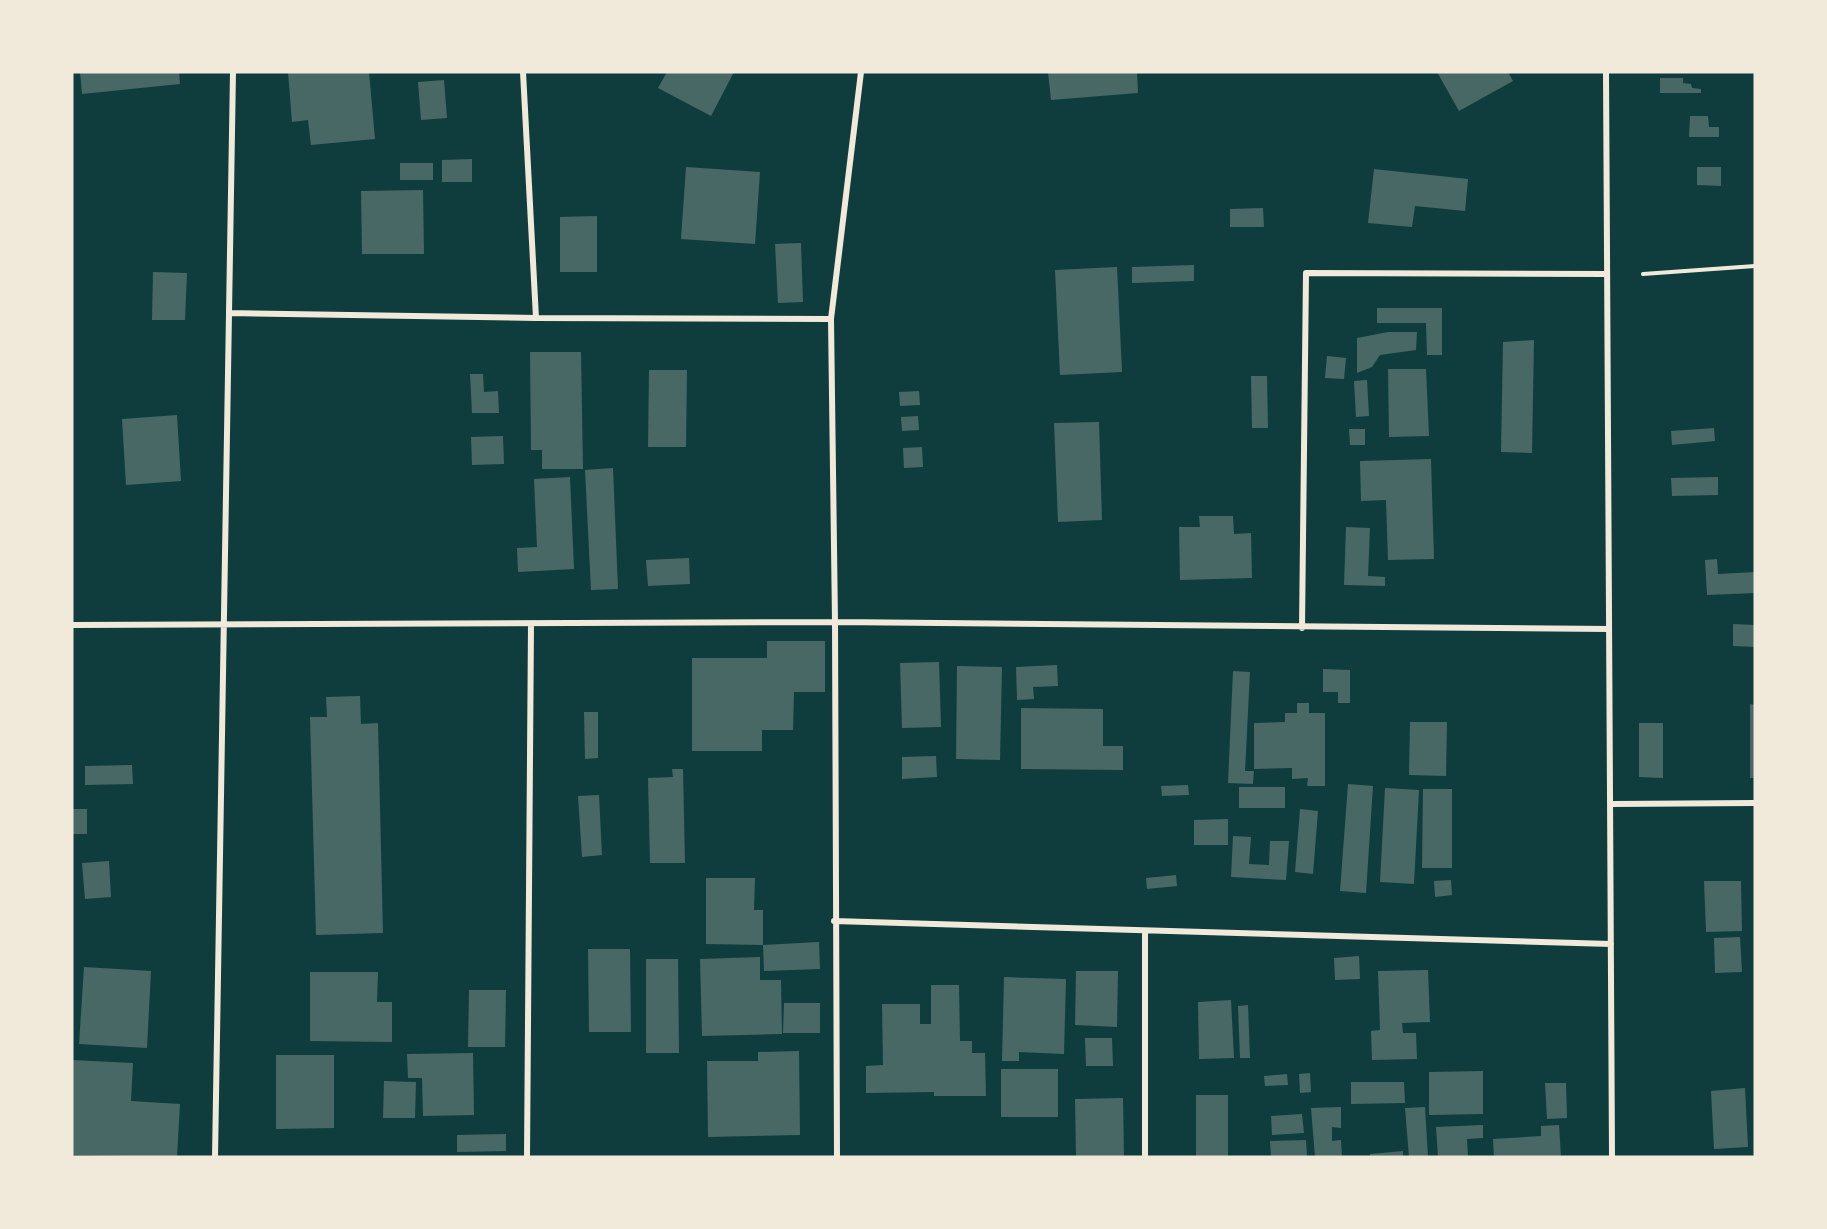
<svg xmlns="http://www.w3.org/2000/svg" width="1827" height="1229" font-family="Barlow,sans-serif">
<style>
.building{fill:#486865}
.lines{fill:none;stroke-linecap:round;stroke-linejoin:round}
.path{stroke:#f1e9da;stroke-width:4}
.minor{stroke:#f1e9da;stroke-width:6}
</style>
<rect width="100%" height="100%" fill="#0f3d3e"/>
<!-- building -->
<path class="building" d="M80,72H179L180,84L82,94Z
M288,72H369L375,139L311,145L308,120L292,122Z
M667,72H734L711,116L658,88Z
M1048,72H1137L1138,93L1051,100Z
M1437,72H1508L1513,81L1459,111Z
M1660,78H1683V83L1691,84L1692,88L1701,89V93H1660Z
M444,80L447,118L421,120L418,82Z
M1690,116H1708L1709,127H1719V137H1689Z
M472,159V182H442V160Z
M400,163H433V180H400Z
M686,167L760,172L755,244L681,239Z
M1697,167H1721V186L1697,185Z
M1374,169L1468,179L1465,211L1415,206L1412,227L1368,223Z
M423,190L424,254H362L361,191Z
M1263,208L1264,227H1230V209Z
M597,216V272H560V217Z
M801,243L803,302L778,303L775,244Z
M1194,265V281L1132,283V267Z
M1117,267L1122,372L1060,375L1055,270Z
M153,272L187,273L185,320H152Z
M1377,308H1442V355H1427L1426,323H1377Z
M1388,332H1417L1416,350L1380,355L1372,367L1357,373V338Z
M1534,340L1532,453L1501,452L1503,342Z
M530,352H581L583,469H542V450H531Z
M1327,356L1346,358L1344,379L1325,378Z
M1388,369H1426L1429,436L1389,437Z
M649,370H687L686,447H648Z
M470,374H483L484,392L498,391L499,413H472Z
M1251,376H1267L1268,428H1252Z
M1367,380L1369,416L1356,417L1354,381Z
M919,391L920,405L900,406L899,392Z
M177,415L181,481L126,485L122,419Z
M918,416L919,430L902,431L901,417Z
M1099,422L1102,520L1058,522L1054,423Z
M1714,428L1715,441L1672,445L1671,431Z
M1349,429H1365V445H1350Z
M503,436L504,464L472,465L471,437Z
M922,447L923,467L904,468L903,448Z
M1431,459L1434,559L1388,560L1386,500L1361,501L1360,461Z
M613,468L618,589L591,590L585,470Z
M570,477L574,569L518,572L517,548L537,547L534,479Z
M1718,477V495L1672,496L1671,478Z
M1199,516H1233L1234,534L1251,533L1252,578L1180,580L1179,527H1200Z
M1346,527L1370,528L1368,576L1385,577V586L1344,585Z
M689,558L690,584L648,586L646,560Z
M1717,559L1718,574L1755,572V593L1707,595L1705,560Z
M1733,624L1755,625V647L1733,646Z
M767,641H825V692H794L793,730H762V751H692V658H767Z
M939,662L941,727L902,728L900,663Z
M1057,665L1058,686L1033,687L1034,699L1017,700L1016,667Z
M957,666L1002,667L1000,760L956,759Z
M1323,669L1350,670V703H1338V692H1323Z
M1233,671L1250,672L1245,771H1254L1253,784L1228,783Z
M360,696L361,724L378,723L383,933L316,935L310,717H327L326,697Z
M1297,703H1309V713H1325V786H1307L1308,778L1292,779V768L1254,769V723L1285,722V713H1297Z
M1750,704L1755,705V778H1750Z
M1021,708L1103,709V746H1123V770L1021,769Z
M584,712H598V758L585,759Z
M1410,722H1447L1446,776L1409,775Z
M1639,723H1663V778L1639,777Z
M936,756L937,777L902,779V757Z
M132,765L133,784L85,785V766Z
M672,769H683L685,863H650L648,778L673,777Z
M1348,784L1373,786L1366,893L1340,891Z
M1188,785L1189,795L1162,796L1161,786Z
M1239,787H1285V808H1239Z
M1385,788L1419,790L1414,884L1380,882Z
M1423,789H1452V868H1422Z
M599,795L602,855L582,857L578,796Z
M72,809H87V834H73Z
M1300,809L1318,811L1313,874L1295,872Z
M1228,819V845H1194V820Z
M1233,836L1251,837L1249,864L1269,865L1270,841H1289L1286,880L1231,877Z
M109,861L111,897L85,899L82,863Z
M1176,875L1177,886L1147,889L1146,878Z
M706,878H755L754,910H763V945L706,944Z
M1451,880L1452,895L1435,897L1434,881Z
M1704,881H1741L1742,931L1706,932Z
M1740,937L1742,972L1715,973L1714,938Z
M819,942L820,969L764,971L763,945Z
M588,949H630L631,1032H589Z
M1359,956L1360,979L1335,980L1334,958Z
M760,957V980H781L782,1034L702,1036L700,959Z
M646,959H678L679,1053H646Z
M84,967L151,971L147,1048L79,1044Z
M1428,970L1430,1022L1402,1023L1403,1033H1416L1417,1059L1372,1060L1371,1031L1380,1030L1378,971Z
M1076,971H1118L1117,1027L1075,1025Z
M310,972H378L377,1002H392V1042L310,1041Z
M1004,977L1066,979L1064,1054L1019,1052V1061H1002Z
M931,985H959L960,1041H972V1053H985L986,1096H934V1092L866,1093V1066L883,1065L882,1004H920V1024H931Z
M469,990H506L505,1047H468Z
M1231,1000L1234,1058L1199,1059L1198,1002Z
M784,1003H820V1033H783Z
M1248,1005L1250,1058H1240L1238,1006Z
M1085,1038H1112L1113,1066H1086Z
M799,1051L800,1135L708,1137L707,1061H758V1052Z
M473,1053L474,1115L423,1116L422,1078H408L407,1054Z
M276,1055H334V1128L276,1129Z
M72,1060L133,1063L131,1101L180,1104L177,1157L72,1155Z
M1001,1069H1058V1117H1001Z
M1483,1071V1114L1429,1115V1072Z
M1310,1073L1311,1092L1300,1093L1299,1074Z
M1287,1074L1288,1085L1265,1086L1264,1076Z
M384,1081L416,1082L415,1118H383Z
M1351,1082H1404L1405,1103L1351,1104Z
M1545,1083H1566L1567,1118L1547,1119Z
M1745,1088L1748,1147L1714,1149L1711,1091Z
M1196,1095H1228V1157H1196Z
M1123,1098L1124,1157H1076L1075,1099Z
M1341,1107V1128L1332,1127V1141L1341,1140L1342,1157H1315L1311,1108Z
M1425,1107L1428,1157H1409L1405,1108Z
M1302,1114L1304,1133L1272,1135L1271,1116Z
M1483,1125V1138L1467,1139L1468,1157H1438L1436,1127Z
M1559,1125L1561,1157H1494L1493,1139L1541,1136V1126Z
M506,1134V1151L457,1152V1135Z
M1306,1140L1307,1157H1271L1270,1141Z
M1403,1151V1157H1370V1154Z"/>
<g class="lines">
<!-- path -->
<path class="path" d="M1643,274L1755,266"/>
<!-- minor -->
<path class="minor" d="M523,72L536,318
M1606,72L1612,1157
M229,313L536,318L831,319
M72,625L835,622L1609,629
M1302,628L1306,273L1607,274
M1612,804L1755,803
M834,921L1611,944
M215,1157L233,72
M527,1157L531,624
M837,1157L835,622L831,319L861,72
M1145,1157V931"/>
</g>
<!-- border -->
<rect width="1827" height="1229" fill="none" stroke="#f1e9da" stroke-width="147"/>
</svg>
